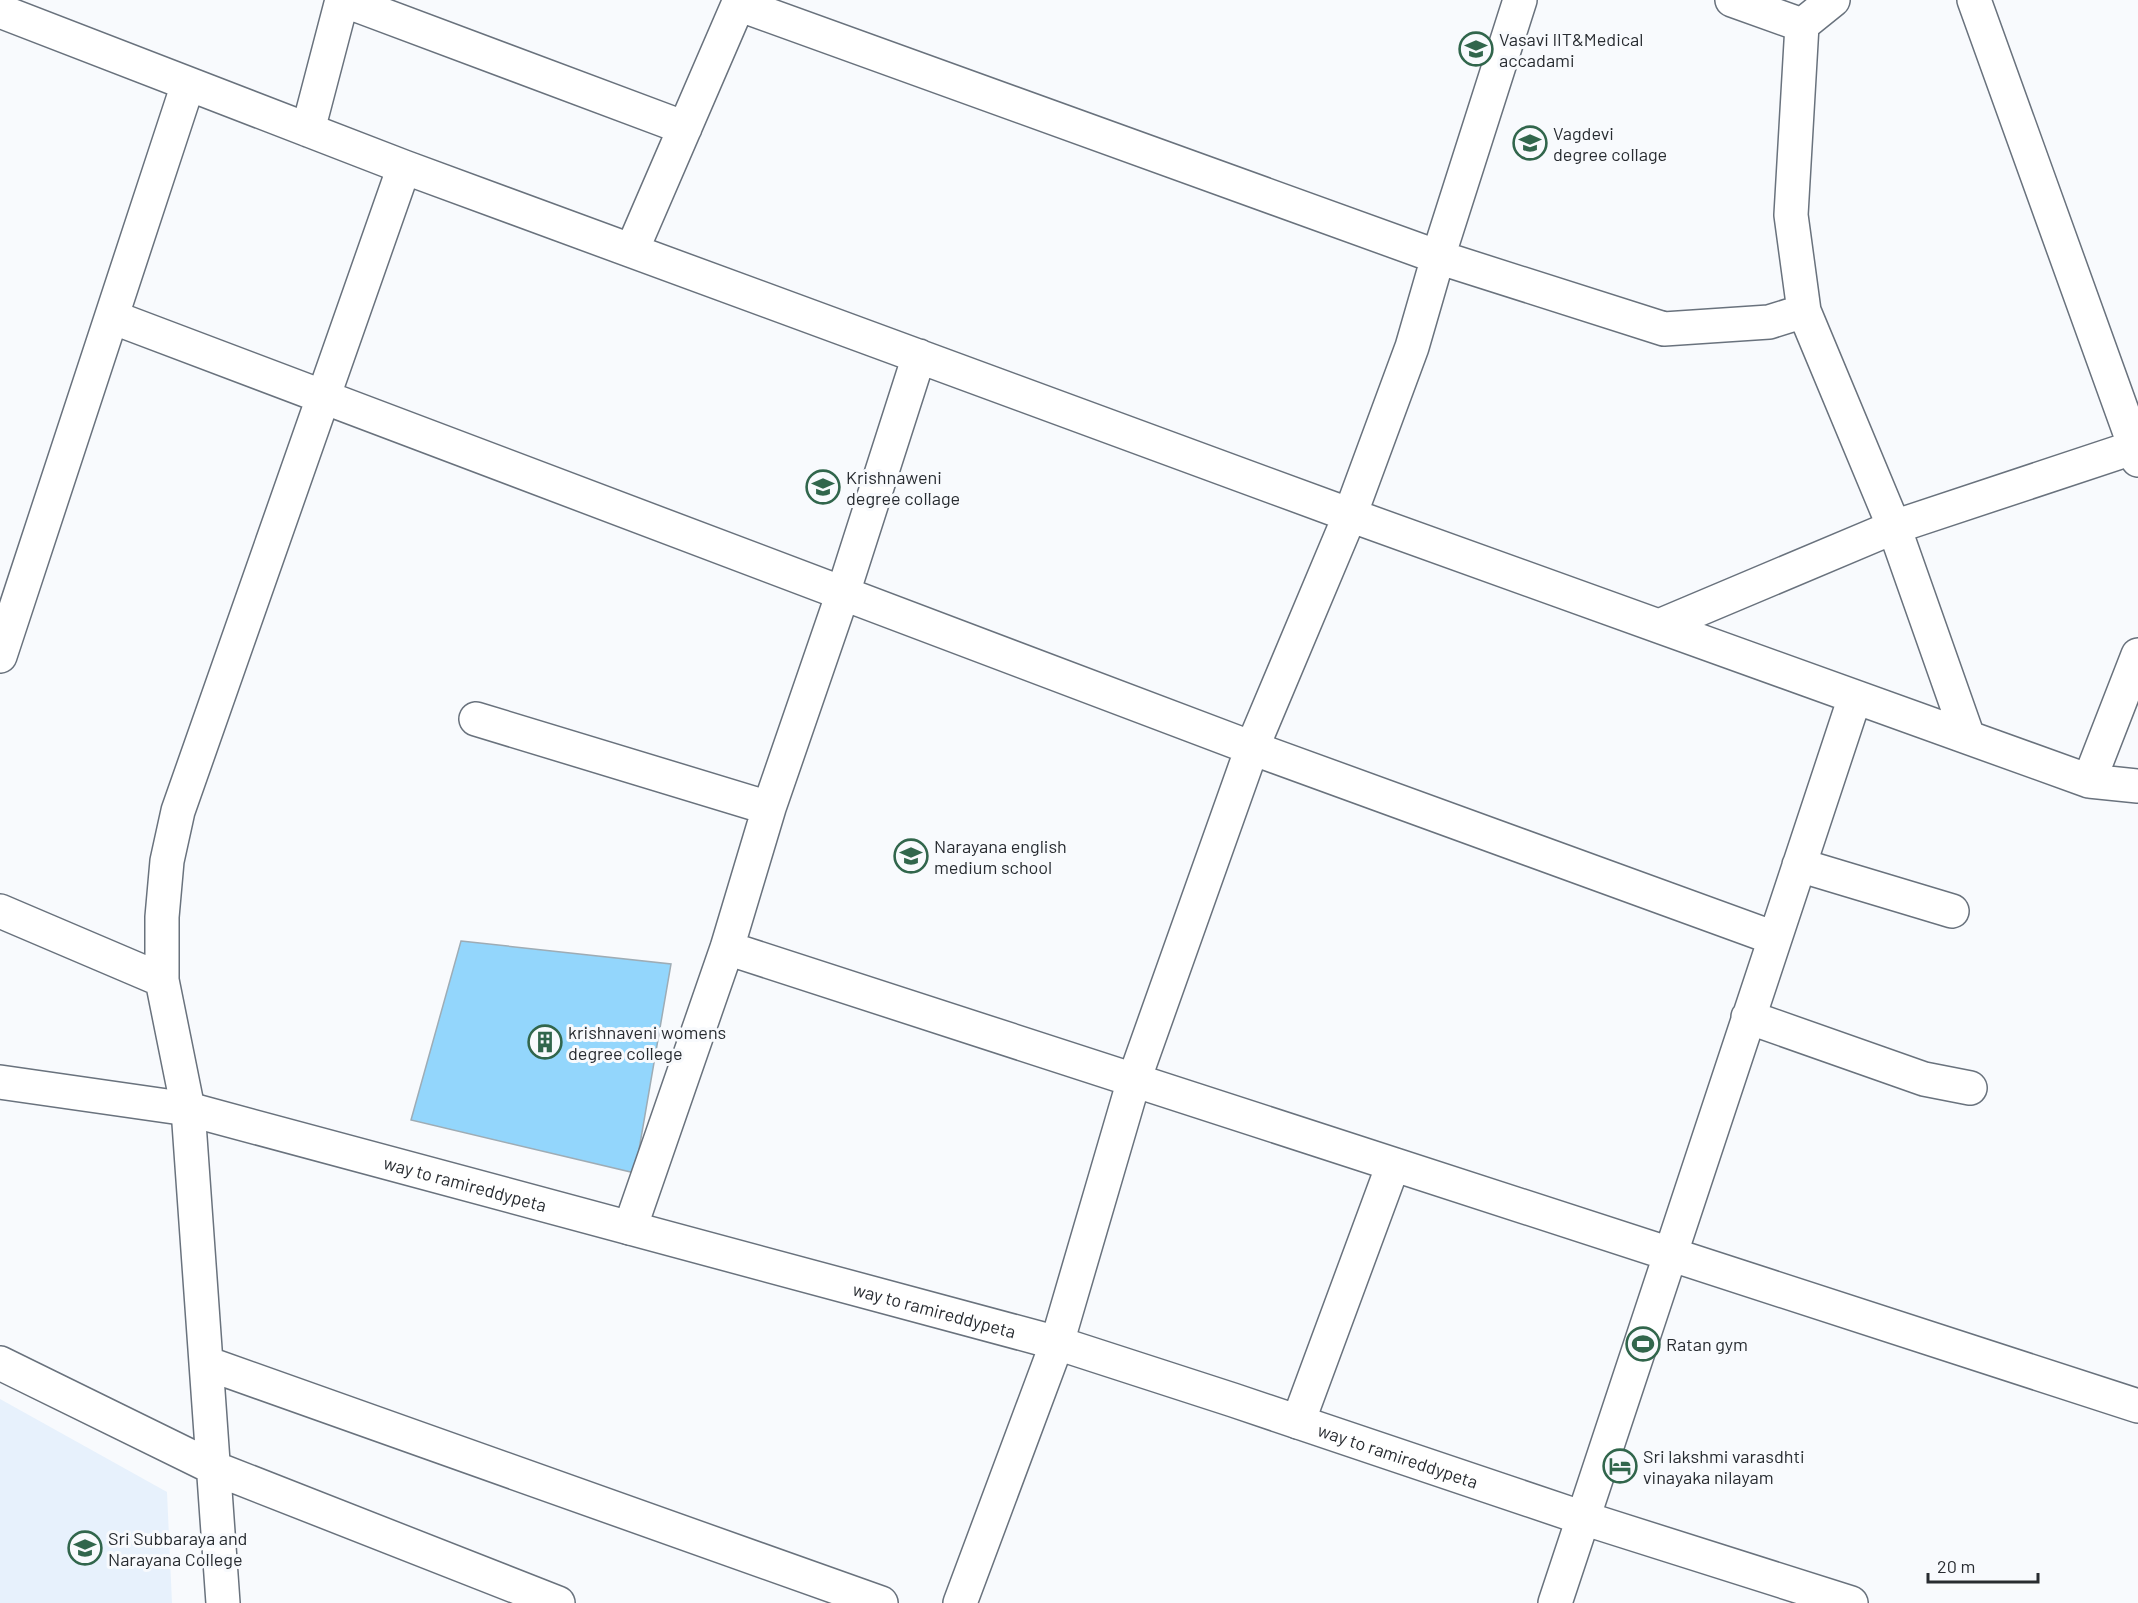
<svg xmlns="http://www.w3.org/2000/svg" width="2138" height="1603" font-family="Barlow,sans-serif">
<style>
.built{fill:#e7f1fc}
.building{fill:#93d6fc;stroke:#9eacb5;stroke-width:1.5}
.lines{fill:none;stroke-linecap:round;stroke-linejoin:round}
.minor-casing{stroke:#69727d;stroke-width:36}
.tertiary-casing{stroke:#69727d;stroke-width:36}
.minor{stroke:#fff;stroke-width:33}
.tertiary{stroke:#fff;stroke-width:33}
.labels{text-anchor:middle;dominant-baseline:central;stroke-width:6;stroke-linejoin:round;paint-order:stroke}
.poi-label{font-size:18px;fill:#282c31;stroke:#f8fafd;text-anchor:start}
.street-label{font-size:18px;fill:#282c31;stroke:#f8fafd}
</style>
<rect width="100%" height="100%" fill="#f8fafd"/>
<!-- built -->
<path class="built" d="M0,1399L167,1492L172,1603H0Z"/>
<!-- building -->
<path class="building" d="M461,941L671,964L635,1173L411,1120Z"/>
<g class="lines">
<defs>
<path id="minor" d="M343,0L685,128
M1732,0L1802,25
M1833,0L1802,25L1791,215L1804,311L1894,527L1968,737
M1974,0L2135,447L2138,460
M738,4L1438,257L1664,329L1769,322L1804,311
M0,11L404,167L1350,515L2089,781L2138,786
M308,130L342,0
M632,250L740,0
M112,317L1252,748L1774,938
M1659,626L1894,527L2138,446
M0,656L188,84
M476,719L769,808
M2089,781L2138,655
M1799,865L1952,911
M0,911L162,980
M727,948L2138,1406
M1748,1017L1924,1079L1970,1088
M630,1228L727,948L769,808L843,593L919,356
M0,1363L214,1468L558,1603
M206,1363L881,1603
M1298,1422L1393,1165
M223,1603L188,1109L162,980V917L167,861L178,811L404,167
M960,1603L1057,1343L1134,1080L1252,748L1350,515L1412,347L1438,257L1520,0
M1555,1603L1855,697"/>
<g id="tertiary">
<path id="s1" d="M0,1082L188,1109L1057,1343L1233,1400L1583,1518L1851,1603"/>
</g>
</defs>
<!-- minor casing -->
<use href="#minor" class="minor-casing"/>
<!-- tertiary casing -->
<use href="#tertiary" class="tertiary-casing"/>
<!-- minor -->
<use href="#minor" class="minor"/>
<!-- tertiary -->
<use href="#tertiary" class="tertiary"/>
</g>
<!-- icons -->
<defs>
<symbol id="university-ring" viewBox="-11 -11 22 22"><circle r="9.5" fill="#f8fafd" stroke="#31664c" stroke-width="1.5"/><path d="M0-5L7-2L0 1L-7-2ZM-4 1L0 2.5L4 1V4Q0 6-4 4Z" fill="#31664c"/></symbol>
<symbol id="school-ring" viewBox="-11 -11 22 22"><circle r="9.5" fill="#f8fafd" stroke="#31664c" stroke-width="1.5"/><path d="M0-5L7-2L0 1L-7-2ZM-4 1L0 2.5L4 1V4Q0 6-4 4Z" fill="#31664c"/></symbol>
<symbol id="building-ring" viewBox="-11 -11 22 22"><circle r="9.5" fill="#f8fafd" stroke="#31664c" stroke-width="1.5"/><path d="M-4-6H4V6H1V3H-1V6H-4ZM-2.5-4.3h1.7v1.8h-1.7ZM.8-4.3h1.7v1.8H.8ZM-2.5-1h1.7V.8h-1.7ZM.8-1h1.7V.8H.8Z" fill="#31664c"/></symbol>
<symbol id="stadium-ring" viewBox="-11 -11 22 22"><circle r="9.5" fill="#f8fafd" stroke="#31664c" stroke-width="1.5"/><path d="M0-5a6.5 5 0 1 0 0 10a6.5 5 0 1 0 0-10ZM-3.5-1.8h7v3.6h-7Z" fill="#31664c"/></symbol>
<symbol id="hotel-ring" viewBox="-11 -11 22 22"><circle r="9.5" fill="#f8fafd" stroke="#31664c" stroke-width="1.5"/><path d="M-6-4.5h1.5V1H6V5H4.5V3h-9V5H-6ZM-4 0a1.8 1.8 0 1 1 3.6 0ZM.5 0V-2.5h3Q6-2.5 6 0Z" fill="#31664c"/></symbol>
</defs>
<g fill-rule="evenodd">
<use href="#university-ring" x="1457" y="30" width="38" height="38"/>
<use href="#university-ring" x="1511" y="124" width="38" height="38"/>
<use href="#university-ring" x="804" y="468" width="38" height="38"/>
<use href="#school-ring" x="892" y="837" width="38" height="38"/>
<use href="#building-ring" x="526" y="1023" width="38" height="38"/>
<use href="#stadium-ring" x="1624" y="1325" width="38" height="38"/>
<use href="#hotel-ring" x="1601" y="1447" width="38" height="38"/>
<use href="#university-ring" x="66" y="1529" width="38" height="38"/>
</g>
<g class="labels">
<!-- poi labels -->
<g class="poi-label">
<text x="1499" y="39">Vasavi IIT&amp;Medical<tspan x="1499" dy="21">accadami</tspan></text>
<text x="1553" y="133">Vagdevi<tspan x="1553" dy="21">degree collage</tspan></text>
<text x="846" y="477">Krishnaweni<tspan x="846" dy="21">degree collage</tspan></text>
<text x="934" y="846">Narayana english<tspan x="934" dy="21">medium school</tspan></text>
<text x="568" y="1032">krishnaveni womens<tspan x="568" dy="21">degree college</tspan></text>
<text x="1666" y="1344">Ratan gym</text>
<text x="1643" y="1456">Sri lakshmi varasdhti<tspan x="1643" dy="21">vinayaka nilayam</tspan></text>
<text x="108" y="1538">Sri Subbaraya and<tspan x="108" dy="21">Narayana College</tspan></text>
</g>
<!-- street labels -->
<g class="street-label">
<text stroke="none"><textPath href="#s1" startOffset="477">way to ramireddypeta</textPath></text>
<text stroke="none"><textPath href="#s1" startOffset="963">way to ramireddypeta</textPath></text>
<text stroke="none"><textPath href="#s1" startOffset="1449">way to ramireddypeta</textPath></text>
</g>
</g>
<!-- scale -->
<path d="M1928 1573v9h110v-9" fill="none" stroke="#282c31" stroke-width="3"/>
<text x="1937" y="1573" font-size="18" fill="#282c31" stroke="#f8fafd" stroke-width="4.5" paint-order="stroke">20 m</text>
</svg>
